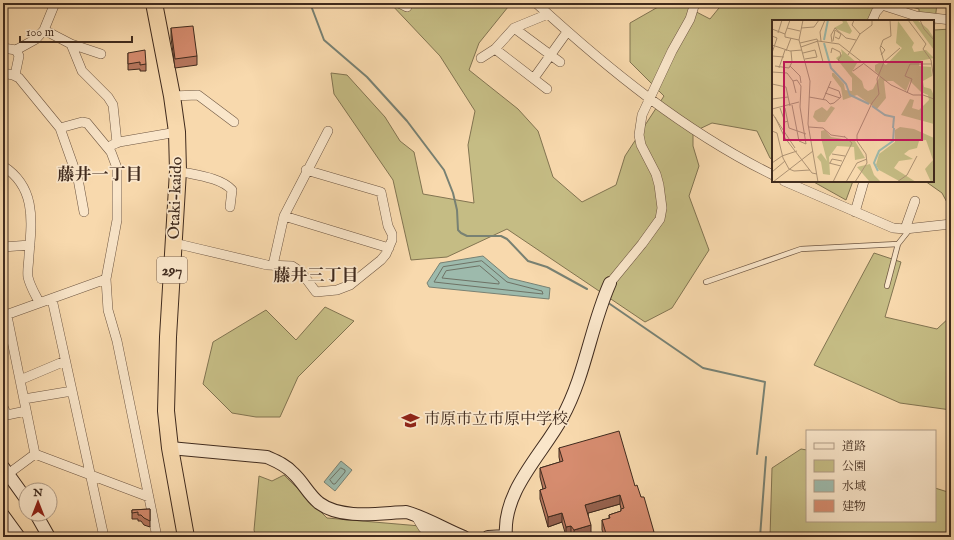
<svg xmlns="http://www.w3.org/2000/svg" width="954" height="540" font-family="'IM FELL English','Noto Serif JP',serif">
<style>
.green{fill:#c5bc84;stroke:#827451}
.water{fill:#9dbaac;stroke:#788173}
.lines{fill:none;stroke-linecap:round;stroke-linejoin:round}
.shore{stroke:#6e7265;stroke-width:1}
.stream{stroke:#788173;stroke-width:2}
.lane-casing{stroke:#6e5642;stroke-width:6}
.street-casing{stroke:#6e5642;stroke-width:10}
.secondary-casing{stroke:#402b1e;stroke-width:14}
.highway-casing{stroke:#402b1e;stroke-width:18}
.lane{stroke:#fae6ca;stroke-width:4.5}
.street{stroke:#fae6ca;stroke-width:9}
.secondary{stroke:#fae6ca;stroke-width:12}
.highway{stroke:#f8d9ad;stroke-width:16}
.wall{fill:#b8785f;stroke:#402b1e}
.shaded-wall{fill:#96624e;stroke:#402b1e}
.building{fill:#d68c6f;stroke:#402b1e}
.labels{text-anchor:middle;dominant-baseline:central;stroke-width:3.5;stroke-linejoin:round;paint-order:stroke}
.shield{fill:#fae6ca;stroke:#786352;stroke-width:1}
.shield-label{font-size:15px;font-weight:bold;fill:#402b1e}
.street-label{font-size:16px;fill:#402b1e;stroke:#fae6ca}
.poi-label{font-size:16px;fill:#402b1e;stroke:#fae6ca;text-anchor:start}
.neighbourhood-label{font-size:17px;font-weight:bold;fill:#402b1e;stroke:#fae6ca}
.inset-river{fill:none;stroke:#9dbaac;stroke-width:2}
.inset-road{fill:none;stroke:#ae9374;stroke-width:1}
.view{fill:#c2185b;fill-opacity:0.15;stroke:#c2185b;stroke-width:2}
.inset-edge{fill:none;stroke:#402b1e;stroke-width:2}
</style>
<rect width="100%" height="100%" fill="#f8d9ad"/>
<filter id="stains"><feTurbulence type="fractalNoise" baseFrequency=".005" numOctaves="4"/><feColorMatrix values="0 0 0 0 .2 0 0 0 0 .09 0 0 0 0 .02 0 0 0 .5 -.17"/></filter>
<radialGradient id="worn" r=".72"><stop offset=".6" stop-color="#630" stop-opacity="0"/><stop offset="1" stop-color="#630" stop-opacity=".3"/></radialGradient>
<!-- green -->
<path class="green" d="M390,3H505L508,7L479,43L469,70L518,109L538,131L553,177L582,202L616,185L625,156L664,96L630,62V23L665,3H679L710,19L723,3H879L874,21H773V160L770,158L757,131L712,123L693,132V146L699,166L689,196L709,250L672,308L645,322L507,229L447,257L411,260L393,180L334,94L331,73L347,75L385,117L400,141L414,152L423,194L474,203L468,145L475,111L440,56Z
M897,3H937L934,30L951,29V210L942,193L925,181H933V21H919V9Z
M812,181H853L846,200Z
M874,253L901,262L885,317L937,329L951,316V410L900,403L814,365Z
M325,307L354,321L298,377L280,417H256L232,413L203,384L213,342L266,310L296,340Z
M801,449L807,450V521H935V488L951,493V537H770L772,468Z
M284,475L327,518L432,527L456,537H256L254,530L259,476L272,481Z"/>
<!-- water -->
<path class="water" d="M483,256L509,278L550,288L549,299L429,287L427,283L440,263Z
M341,461L352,470L335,491L324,482Z"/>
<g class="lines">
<!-- shore -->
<path class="shore" d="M482,261L507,282L542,291L543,294L434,282L443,267Z
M480,266L499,282V284L442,278L446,271Z
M341,468L345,470V472L335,484H333L330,480Z"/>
<!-- stream -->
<path class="stream" d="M310,3L324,40L367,77L407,121L444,170L453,193L457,210L458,230L461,233L467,236H501L507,239L528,261L547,267L587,289
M607,302L703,368L765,382L757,454
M760,537L766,457"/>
<defs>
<path id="lane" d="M706,282L801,249L898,244L910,229
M887,286L898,244"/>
<path id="street" d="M399,3L407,7
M536,3C608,69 685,132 773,175
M872,21L876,12L882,5L916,16L951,20
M514,28L560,62
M44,30L71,44L82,71L108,97L113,105L117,143
M71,44L101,54
M3,48L16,50L36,39L44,30L55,3
M495,49L547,89
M481,58L495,49L514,28L548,14
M3,73L13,75L19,78L60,128L78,179L84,212
M15,75L19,56L16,50
M534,78L567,32
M172,96L198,95L234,122
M60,128L82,122L87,123L111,152L117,168V220L106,279L108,310L117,341L157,537
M112,145L119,142L177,132
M3,166C36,187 32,220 29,255C29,262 27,270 28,277C30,286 35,294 39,302
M178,171C194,175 220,177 232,190L230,207
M784,181L893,228L905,229L951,224
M855,212L864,181
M284,216L389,248
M905,229L915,201
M174,243L267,265L292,266L301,272L316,292L337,290L350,285L381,260L386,254L392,240V234L388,226L381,192L306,170
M3,247L30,245
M273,265L284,216L328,131
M610,283L642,244L660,219L662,208L659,185L656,174L641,145L639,135L642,115L672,51L690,19L695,3
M52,299L104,537
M3,316L106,279
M7,316L35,454
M20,380L65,361
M24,399L72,391
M3,407L7,415L26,411
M35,454L149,497
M8,474L35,454
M415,515L423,528L444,537
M3,535L14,530"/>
<path id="secondary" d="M170,448L267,457C276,461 286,465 293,473C303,482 308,494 319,503C342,520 380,513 406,512C425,517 446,530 464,537
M3,467L26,499
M36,514L49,537
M3,515L19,537
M488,537L506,536
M506,537C502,491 542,455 562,418C586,374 590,328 610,283"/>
<path id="highway" d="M154,3L172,96L177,132L178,171L168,337L166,411L170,448L186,537"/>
</defs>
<!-- lane casing -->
<use href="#lane" class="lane-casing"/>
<!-- street casing -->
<use href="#street" class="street-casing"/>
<!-- secondary casing -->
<use href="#secondary" class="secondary-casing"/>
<!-- highway casing -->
<use href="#highway" class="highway-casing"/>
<!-- lane -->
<use href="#lane" class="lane"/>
<!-- street -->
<use href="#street" class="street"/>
<!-- secondary -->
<use href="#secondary" class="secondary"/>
<!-- highway -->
<use href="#highway" class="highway"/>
</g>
<!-- wall -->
<path class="wall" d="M171,28L197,56V65L175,68L171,38Z
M128,53L146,64V71H140V69L128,70Z
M559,448L635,486L641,497L654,537H605L602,530V520L609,519V515L621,511V509L620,504L588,513L591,534L582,537H572L571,535L566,536L562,522L548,527L540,499V490L543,489L540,477V468L560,462L559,457Z
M150,509V527L144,525L141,521H138V519H132V510Z"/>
<!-- shaded-wall -->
<path class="shaded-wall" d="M620,495V504L585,514V505Z
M562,513V522L548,527V517Z
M591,525V534L582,537H574V530Z
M571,526V535L566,536V527Z
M654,532V537H637Z"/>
<!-- building -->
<path class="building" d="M193,26L197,56L175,59L171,28Z
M145,50L146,64L140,65V62L128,64V53Z
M619,431L635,486L637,485L641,497H644L654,532L637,537H607L602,520L610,518L609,515L621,511V509L624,508L620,495L585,505L591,525L574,530L571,526L566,527L562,513L548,517L540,490L546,488L540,468L563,461L559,448Z
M150,509V521L144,518L141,515H138V512L132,513V510Z
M10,535V537H3V536Z"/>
<!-- icons -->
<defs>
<symbol id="school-bare" viewBox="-9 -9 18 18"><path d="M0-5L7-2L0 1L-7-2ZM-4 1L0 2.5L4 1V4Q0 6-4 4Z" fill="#8f2418" stroke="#fae6ca" stroke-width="2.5" paint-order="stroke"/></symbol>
</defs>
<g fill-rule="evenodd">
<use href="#school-bare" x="398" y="408" width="25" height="25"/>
</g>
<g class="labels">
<!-- shield labels -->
<rect class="shield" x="157" y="257" width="30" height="26" rx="3"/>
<g class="shield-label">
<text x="172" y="270">297</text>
</g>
<!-- street labels -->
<g class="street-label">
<text transform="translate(176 198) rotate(-88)">Otaki-kaido</text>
</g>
<!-- poi labels -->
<g class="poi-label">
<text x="424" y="420">市原市立市原中学校</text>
</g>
<!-- neighbourhood labels -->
<g class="neighbourhood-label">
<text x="100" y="175">藤井一丁目</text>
<text x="316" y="276">藤井三丁目</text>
</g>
</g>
<!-- overview -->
<g transform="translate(772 20)">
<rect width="162" height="162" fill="#f8d9ad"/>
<path d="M70,0H74L80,11L78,14L62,8L71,3ZM140,0H145L156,9L162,18V30ZM126,1L142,23L140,27L142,32L154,30L162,38L147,41V46L159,47L160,56L151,61L152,67L159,69L162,76V104L129,95L138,79L142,80L140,88L147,90L157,80L156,75L149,72L138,61L134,71L121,61H112L114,78L105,89L85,75L71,80L69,68L60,56V53H62L72,64L73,70L80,71V58L64,38L70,34L69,29L85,43L80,52L90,61L92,68L96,71L101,69L108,56L103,51V45L109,42L114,45L130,28L124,23ZM59,86L63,88L53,102H46L41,97L43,91L50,87L55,91ZM128,107L142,109L162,118V162H159L153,149L161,140L154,120L147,121L145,128L137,130L132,134L141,139L127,141L122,148L144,162H129L107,150L104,145L107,134L123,122V110ZM53,110L59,117L83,121L93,138L83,140L82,127L65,126L57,137L58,155L51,154L49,142L45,137L49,133L55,141L49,118V111ZM98,144L102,155L109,162L97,161L85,147Z" fill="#c5bc84"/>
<path class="inset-river" d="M52,20L56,0M52,23L59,48L74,64L78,75L97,84M100,86L113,95L122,97L121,108M106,151L102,143L104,138L107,131L121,121L122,108"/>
<path class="inset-road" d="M31,0L27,20L38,61L36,104L46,162M82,0L80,5L88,14M136,0L154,24L151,29L159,40L162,60M148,0L152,9L162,20M15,8L28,11M29,8L42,7L47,0M0,9L13,14V17L27,20M6,13L10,0M13,14L18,0M0,16L5,18L0,33M49,21L48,12L53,0M61,21L63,10L69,14L67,19L63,17M60,22L59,15L63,8L74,18L84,20M28,23L45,19L51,42M0,25L18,31L30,30M29,27L46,21L67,24L119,65L141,75H151L162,79M14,31L19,18M31,33L43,30L45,37L33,39M59,33L60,28L68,32L69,36L66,40L71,43M76,35L88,14L100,5V0M109,35L113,30L109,26M0,36L12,37M112,42L128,28M3,46L17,48L20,42L19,31M18,46L28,56L29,63M7,48L13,30M81,51L91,44M0,52L15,53L21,61L24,73M0,64L14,67L18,86M53,73L68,78M135,73L140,59L133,56L138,44H160M37,77L54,80L58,84L62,83L69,77L67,71L56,67M0,79L16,77M51,80L59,61M20,85L27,121L34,124L28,87L29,66L25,60L21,61M8,88L13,102L16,101M13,88L17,108M0,89L27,82M0,93L23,128M3,97L13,118L40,153L45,154M37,107L51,108L59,115L73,117M17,108L34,114M0,111L5,113L11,138L17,149L22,151L38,150M60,134L73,136M0,143L10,136L25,131M57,143L69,146M58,143L60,139L70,141M0,152L13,141M1,162L41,131M61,162L80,123L72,116M74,162L85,143L95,139M83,162L95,143L94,134L85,121V115L100,83L107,74L105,59L112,42L108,28L111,20L119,16L118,0M125,162L135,155L145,136"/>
<path class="view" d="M12,42H150V120H12Z"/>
<rect width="162" height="162" class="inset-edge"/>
</g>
<!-- margin -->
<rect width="954" height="540" fill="none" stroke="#f8d9ad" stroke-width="16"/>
<rect x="4" y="4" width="946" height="532" fill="none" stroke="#402b1e" stroke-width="2"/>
<rect x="8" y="8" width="938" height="524" fill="none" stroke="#402b1e"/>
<!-- legend -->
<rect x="806" y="430" width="130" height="92" fill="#fae6ca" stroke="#b09b85"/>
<rect x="814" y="443" width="20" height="6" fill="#fae6ca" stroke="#b09b85"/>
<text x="842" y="450" font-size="12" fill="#402b1e">道路</text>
<rect x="814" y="460" width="20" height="12" fill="#c5bc84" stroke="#b09b85"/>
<text x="842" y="470" font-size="12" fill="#402b1e">公園</text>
<rect x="814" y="480" width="20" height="12" fill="#9dbaac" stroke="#b09b85"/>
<text x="842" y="490" font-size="12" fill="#402b1e">水域</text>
<rect x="814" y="500" width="20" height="12" fill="#d68c6f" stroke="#b09b85"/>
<text x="842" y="510" font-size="12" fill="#402b1e">建物</text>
<!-- north arrow -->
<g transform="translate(38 502)"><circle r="19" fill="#fae6ca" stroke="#b09b85"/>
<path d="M0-3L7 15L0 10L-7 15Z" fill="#8f2418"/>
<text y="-6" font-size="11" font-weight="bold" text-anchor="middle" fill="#402b1e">N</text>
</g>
<!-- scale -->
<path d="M20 36v6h112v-6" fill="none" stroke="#402b1e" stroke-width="2"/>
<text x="26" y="36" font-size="12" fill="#402b1e" stroke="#fae6ca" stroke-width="3" paint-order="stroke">100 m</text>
<rect width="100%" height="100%" filter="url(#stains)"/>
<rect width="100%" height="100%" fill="url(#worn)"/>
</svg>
